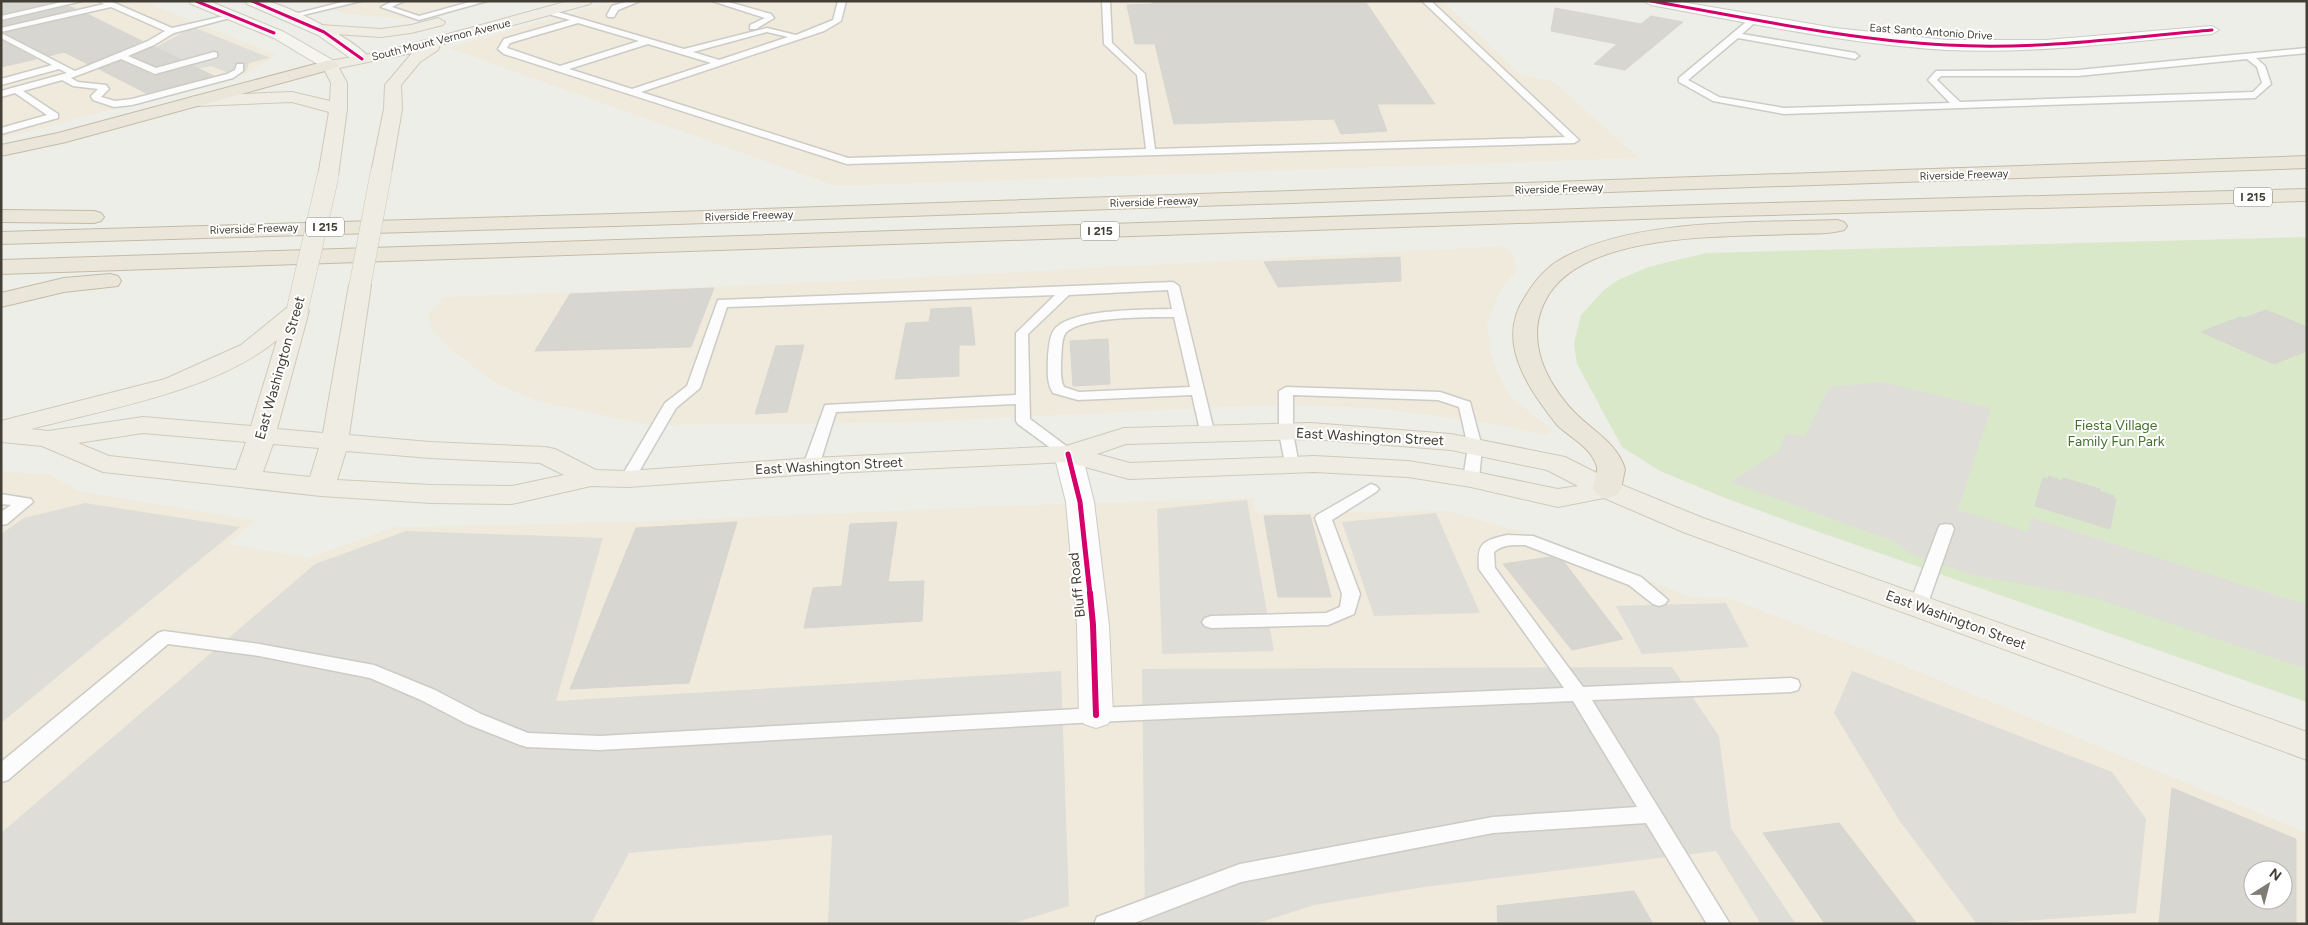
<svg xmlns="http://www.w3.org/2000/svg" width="2308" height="925" font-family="Figtree,sans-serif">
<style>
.commercial{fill:#f0eadc;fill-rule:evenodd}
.green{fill:#dae8ca}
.parking{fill:#deddd8}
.building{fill:#d8d6d1;stroke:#d6d5cf;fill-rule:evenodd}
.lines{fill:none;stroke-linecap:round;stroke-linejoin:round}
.service-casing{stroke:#cccbc6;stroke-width:3}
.minor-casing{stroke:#cccbc6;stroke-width:2}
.secondary-casing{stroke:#cccbc0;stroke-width:2}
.primary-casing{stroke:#cfcab8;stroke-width:2}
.motorway-casing{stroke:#c4bba6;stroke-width:2}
.service{fill:#fcfcfc;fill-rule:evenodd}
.minor{fill:#fcfcfc;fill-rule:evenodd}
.secondary{fill:#f5f4ef;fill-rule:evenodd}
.primary{fill:#efece4;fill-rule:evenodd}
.motorway{fill:#eae6da;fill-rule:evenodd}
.primary-bridge-casing{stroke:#cfcab8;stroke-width:22;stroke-linecap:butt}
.primary-bridge{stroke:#efece4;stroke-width:21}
.cycleway-far2-casing{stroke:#fff;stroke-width:5}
.cycleway-far1-casing{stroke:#fff;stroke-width:8}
.cycleway-casing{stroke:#fff;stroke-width:9}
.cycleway-far2{stroke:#d6006c;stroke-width:3}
.cycleway-far1{stroke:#d6006c;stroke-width:5}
.cycleway{stroke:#d6006c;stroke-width:6}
.labels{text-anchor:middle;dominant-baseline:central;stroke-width:4;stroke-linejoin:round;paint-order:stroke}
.far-street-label{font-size:11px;fill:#433f36;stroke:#fff}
.shield{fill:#fff;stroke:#7b7972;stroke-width:1}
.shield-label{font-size:12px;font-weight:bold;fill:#433f36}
.street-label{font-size:14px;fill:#433f36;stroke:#fff}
.park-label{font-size:14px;fill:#43702e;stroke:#fff}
</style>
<rect width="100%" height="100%" fill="#eeeee9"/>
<!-- commercial -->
<path class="commercial" d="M1,1H143L277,55L246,74L1,139Z
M308,1H498L419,20L346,14Z
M615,1H1443L1521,75L1553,81L1639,158L835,186L448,48Z
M1505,246L1514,258L1517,270L1500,291L1487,324L1490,352L1500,377L1511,397L1553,431L1546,435L1500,425L1383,409L1303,405L1248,406L895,423L648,425L538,401L495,383L450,349L431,329L428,316L443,297L829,282Z
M1,471L50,475L79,491L255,521L228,544L308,558L395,527L635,522L1030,505L1253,498L1256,513L1447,511L1538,536L1690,597L1728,598L1876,654L2307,833V924H1ZM2253,870H2283V900H2253Z"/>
<!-- green -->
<path class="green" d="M2307,237V702L1796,524L1725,498L1660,471L1622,447L1577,364L1574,344L1581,315L1604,290L1618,280L1648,267L1706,253Z"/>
<!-- parking -->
<path class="parking" d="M193,27L270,58L249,63L246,71L236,76L211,66L197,69L185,64L128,79L104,68L160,45Z
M1881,382L1991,408L1958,510L2028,532L2032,518L2307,605V669L2092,597L1972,575L1909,553L1893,541L1730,482L1778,452L1786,434L1805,436L1829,387Z
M1247,500L1274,651L1162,654L1157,509Z
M85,503L240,527L1,723V534L24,518Z
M1436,513L1480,613L1374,616L1342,522Z
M406,531L603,538L556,701L1061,671L1069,906L1011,924H828L832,835L629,853L591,924H1V833L315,564Z
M1726,603L1749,647L1642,654L1616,606Z
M1672,667L1719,736L1731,828L1796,924H1761L1716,851L1424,887L1314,905L1255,924H1145L1142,669Z
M1852,671L2112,772L2146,819L2136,913L1977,924L1899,820L1834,713Z"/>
<!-- building -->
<path class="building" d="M1,1H57L1,14Z
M1152,1H1365L1435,104H1377L1387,131L1341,134L1334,119L1174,124L1155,44H1135L1127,5L1152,4Z
M69,6L75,9L1,26V22Z
M1555,8L1641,24L1651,16L1683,22L1625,70L1594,64L1617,44L1551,31Z
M87,14L142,41L88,64L64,52L49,56L5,33Z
M1,40L36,59L1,67Z
M154,47L180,59L156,66L133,56Z
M121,61L154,76L193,66L214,76L146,93L99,69Z
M1400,257L1401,281L1278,287L1264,262Z
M714,288L691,347L535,351L570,294Z
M971,307L975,345H959V376L895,379L906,323L929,322L931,309Z
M2266,310L2307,327V351L2274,364L2201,332L2240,317L2244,318Z
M1108,339L1110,384L1073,386L1070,341Z
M804,345L787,412L755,414L776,346Z
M2049,476L2062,481L2063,478L2100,489L2099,491L2114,496L2113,499H2116L2110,529L2035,506L2043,478L2048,479Z
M1310,515L1331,597H1278L1264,516Z
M737,522L689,683L570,689L636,528Z
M897,522L888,582L924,581L922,621L804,628L813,588L842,586L850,524Z
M1550,557L1564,562L1623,639L1572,650L1503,564Z
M2172,788L2296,839V924H2159ZM2253,870H2283V900H2253Z
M1839,823L1917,924H1825L1763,833Z
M1634,891L1653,924H1498L1497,906Z"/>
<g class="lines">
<defs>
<path id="service" d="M66,1H82L1,20V16Z
M99,1H110L172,28L233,14L237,16L174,33L154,45L128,56L156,68L214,52L217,53V57L155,74L121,59L71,78L78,82L106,85L109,89L101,97L115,101L132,99L227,74L235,70L237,64H243V71L233,78L132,105L114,107L93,100L91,96L98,89L73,86L62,80L23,91L58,114V118L1,134V128L47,115L15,93L1,97V91L67,73L59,69L1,85V79L52,65L1,38V33L75,71L148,41L165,31L111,7L1,32V28L104,4Z
M346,1H361L291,18L287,16Z
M393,1H404L392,7L419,16L473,1H487L419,20L381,7Z
M628,1H640L618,10L614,17H608L607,15L612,6Z
M712,1H725L771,14L774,18L756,29H750V25L765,18Z
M838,1H846L841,21L824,31L641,92L848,158L1146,149L1137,75L1104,44L1102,1H1110L1112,43L1145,74L1155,149L1565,137L1422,1H1431L1579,140L1574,143L847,164L504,54L498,49L504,39L570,20L548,14V10H551L684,49L767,28L796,35L833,20ZM578,23L639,41L560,66L507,48L510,43ZM767,32L788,37L719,60L693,52ZM648,44L711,63L632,89L569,69Z
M1752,17L1759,19L1742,34L1855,53L1859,56L1855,59L1738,38L1688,80L1719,97L1784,108L1950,103L1928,80L1936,71L2078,70L2307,48V53L2256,58L2265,66L2271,84L2255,98L1784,114L1713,101L1679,82V78ZM2247,59L2257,67L2262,83L2253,92L1960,102L1937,80L1941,76H2078Z
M1173,282L1179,286C1191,336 1203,385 1215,435L1213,438H1203L1201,435L1192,395L1078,400L1053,393C1046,382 1048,369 1048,356C1049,348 1049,337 1054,330C1070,308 1147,310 1172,309L1168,290L1069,295L1028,334L1030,419L1073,451L1075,454L1073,457H1063L1018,424L1016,421V404L836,412L819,466L816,469H806L803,466L825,405L1016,395V333L1055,295L727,307L700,388L676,408L633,482H623L620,479L665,403L687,386L718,300ZM1174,317L1190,387L1079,392L1064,387C1060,380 1061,369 1061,361C1062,353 1061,341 1065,334C1077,316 1153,317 1174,317Z
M1286,387L1440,392L1470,402L1482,447L1479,479L1476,482H1466L1463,479L1468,447L1459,407L1438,400L1293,395V433L1299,465L1291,470L1286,468L1279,433V391Z
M1371,484L1376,486L1379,489L1376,492L1332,520L1360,594L1354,614L1328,625L1211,628L1205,626L1202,622L1205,618L1211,616L1326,613L1340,607L1342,594L1315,518L1317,515Z
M1,494L31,499L33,502L7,524L1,525V512L11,505L1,504Z
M1946,524L1952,525L1954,529L1927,606L1924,610L1918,612L1912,610L1909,606L1938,529L1940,525Z
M1507,535L1533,536L1641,577L1668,600L1665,604L1659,606L1653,604L1629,585L1525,545C1514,545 1503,544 1494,552L1495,568L1583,687L1791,678L1798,680L1800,685L1798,690L1791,692L1592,700L1730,924H1707L1646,823L1493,833L1241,882L1132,924H1094L1097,917L1240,864L1493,817L1637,807L1573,701L1096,722L600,750L527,747L520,745L467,724L421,700L370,678L259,656L168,644L8,780L1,782V762L158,633L164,631L259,644L374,665L435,690L481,714L528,733L600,736L1096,708L1564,688L1479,569C1477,543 1482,541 1507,535Z"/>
<path id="minor" d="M1644,1H1676L1835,28L1947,40H2046L2212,26L2219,30L2212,34C2124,42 2036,54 1947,50C1847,44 1749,23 1651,5Z
M1068,446L1078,448L1082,454L1094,502L1109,625L1113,715L1108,724L1096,728L1084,724L1079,715L1077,625L1066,502L1054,454L1058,448Z"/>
<path id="secondary" d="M189,1H209L284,32L336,62L338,65L336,68H324L274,38L191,4Z
M245,1C251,1 259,0 265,1C288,5 357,40 370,59L368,62H356L318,35L247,4Z"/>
<path id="primary" d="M568,1H592L590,4L440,45L438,50L420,62L401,85L402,109L391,173L388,177L381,179L374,177L371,173L384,109L385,85L412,53L339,68L347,83V109L338,176L335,180L328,182L321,180L318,176L329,112L292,102L197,106L191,105L189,101L191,97L197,96L292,92L330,101L331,83L322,65L324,62L386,51Z
M438,18L445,22L443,25L411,33L381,37L320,33L313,29L320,25L381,29L411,25Z
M360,278L368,280L371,285L349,435L430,442L545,447L555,449L596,470L628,471L811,458L1066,446L1124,428L1311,423L1451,434L1555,455L1565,457L1617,483L1703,518L2307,732V760L1683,532L1604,498L1558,507L1471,487L1408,477L1314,472L1129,479L1067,462L811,474L628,487L591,486L512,504L431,503L321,496L103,472L42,446L1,442V421L165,379L241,345L289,306L297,304L305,306L309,311L277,429L323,433L349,285L352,280ZM277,340L251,426L143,417L48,431L31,429C107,409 216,391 277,340ZM143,433L246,442L236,470L109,456L78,443ZM1311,439L1451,450L1547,470L1578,486L1558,489L1471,471L1408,461L1314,456L1130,463L1097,454L1126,444ZM273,444L319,448L310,477L263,472ZM346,451L430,458L540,463L564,475L512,486L431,485L337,480Z"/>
<path id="motorway" d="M330,60L336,62L338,65L336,68L66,142L1,156V145L58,133Z
M2307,156V168L648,225L1,244V232L648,213Z
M2307,189V201L1729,216L1,274V260L1729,204Z
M1,210L94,211L101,213L104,217L101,221L94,223L1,222Z
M1837,220L1844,222L1847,226L1844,230C1827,235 1809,233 1791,234C1726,237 1589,232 1549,294C1536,315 1534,335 1541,359C1547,378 1561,399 1575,413C1593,431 1617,443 1625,469L1621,489L1617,495L1607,498L1597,495L1593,489C1594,482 1598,474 1597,467C1592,448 1571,438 1558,426C1552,419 1547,412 1542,405C1519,373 1500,334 1525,297C1534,282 1545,268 1561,259C1634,218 1754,223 1837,220Z
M110,274L118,276L121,281L118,286L64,292L1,307V293L64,278Z"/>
</defs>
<!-- service casing -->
<use href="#service" class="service-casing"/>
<!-- minor casing -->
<use href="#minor" class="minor-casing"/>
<!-- secondary casing -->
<use href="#secondary" class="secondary-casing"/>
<!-- primary casing -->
<use href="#primary" class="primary-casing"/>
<!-- motorway casing -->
<use href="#motorway" class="motorway-casing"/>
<!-- service -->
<use href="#service" class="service"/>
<!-- minor -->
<use href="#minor" class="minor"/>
<!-- secondary -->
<use href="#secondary" class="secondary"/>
<!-- primary -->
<use href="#primary" class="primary"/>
<!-- motorway -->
<use href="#motorway" class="motorway"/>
<defs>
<path id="primary-bridge" d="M360,285L381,173
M297,311L328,176"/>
</defs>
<!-- primary-bridge casing -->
<use href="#primary-bridge" class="primary-bridge-casing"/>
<!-- primary-bridge -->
<use href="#primary-bridge" class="primary-bridge"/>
<defs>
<path id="cycleway-far2" d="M196,1L274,33
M252,1L324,32L362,59
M1651,1C1749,18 1848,40 1947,45C2036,50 2124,38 2212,30"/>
<path id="cycleway-far1" d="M1068,454L1080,502L1090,594"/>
<path id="cycleway" d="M1090,593L1093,625L1096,715"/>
</defs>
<!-- cycleway-far2 casing -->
<use href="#cycleway-far2" class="cycleway-far2-casing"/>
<!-- cycleway-far1 casing -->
<use href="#cycleway-far1" class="cycleway-far1-casing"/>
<!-- cycleway casing -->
<use href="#cycleway" class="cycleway-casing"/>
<!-- cycleway-far2 -->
<use href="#cycleway-far2" class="cycleway-far2"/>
<!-- cycleway-far1 -->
<use href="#cycleway-far1" class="cycleway-far1"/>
<!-- cycleway -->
<use href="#cycleway" class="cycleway"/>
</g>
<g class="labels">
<!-- far-street labels -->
<g class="far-street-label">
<text transform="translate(1931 32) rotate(4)">East Santo Antonio Drive</text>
<text transform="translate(441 40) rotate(-14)">South Mount Vernon Avenue</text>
<text transform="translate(1964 175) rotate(-2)">Riverside Freeway</text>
<text transform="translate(1559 189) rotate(-2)">Riverside Freeway</text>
<text transform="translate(1154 202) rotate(-2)">Riverside Freeway</text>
<text transform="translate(749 216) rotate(-2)">Riverside Freeway</text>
<text transform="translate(254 229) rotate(-2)">Riverside Freeway</text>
</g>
<!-- shield labels -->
<g class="shield">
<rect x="2234" y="187.5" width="38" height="19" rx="4"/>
<rect x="306" y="217.5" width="38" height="19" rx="4"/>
<rect x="1081" y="221.5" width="38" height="19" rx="4"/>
</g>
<g class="shield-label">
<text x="2253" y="197">I 215</text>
<text x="325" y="227">I 215</text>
<text x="1100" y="231">I 215</text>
</g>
<!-- street labels -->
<g class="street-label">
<text transform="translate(280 368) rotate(-74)">East Washington Street</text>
<text transform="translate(1370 437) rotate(3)">East Washington Street</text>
<text transform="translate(829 466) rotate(-3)">East Washington Street</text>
<text transform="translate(1077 585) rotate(-96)">Bluff Road</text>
<text transform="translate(1956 620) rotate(20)">East Washington Street</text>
</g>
<!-- park labels -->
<g class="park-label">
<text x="2116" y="425">Fiesta Village<tspan x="2116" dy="16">Family Fun Park</tspan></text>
</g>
</g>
<!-- border -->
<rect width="2308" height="925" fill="none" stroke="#433f36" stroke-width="5"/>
<!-- north arrow -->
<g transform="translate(2268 885) rotate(36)"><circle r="24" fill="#ffffff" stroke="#b4b2af"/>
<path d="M0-4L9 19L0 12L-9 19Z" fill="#7f7c75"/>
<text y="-8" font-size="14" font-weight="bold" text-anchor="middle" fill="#433f36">N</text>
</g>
</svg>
